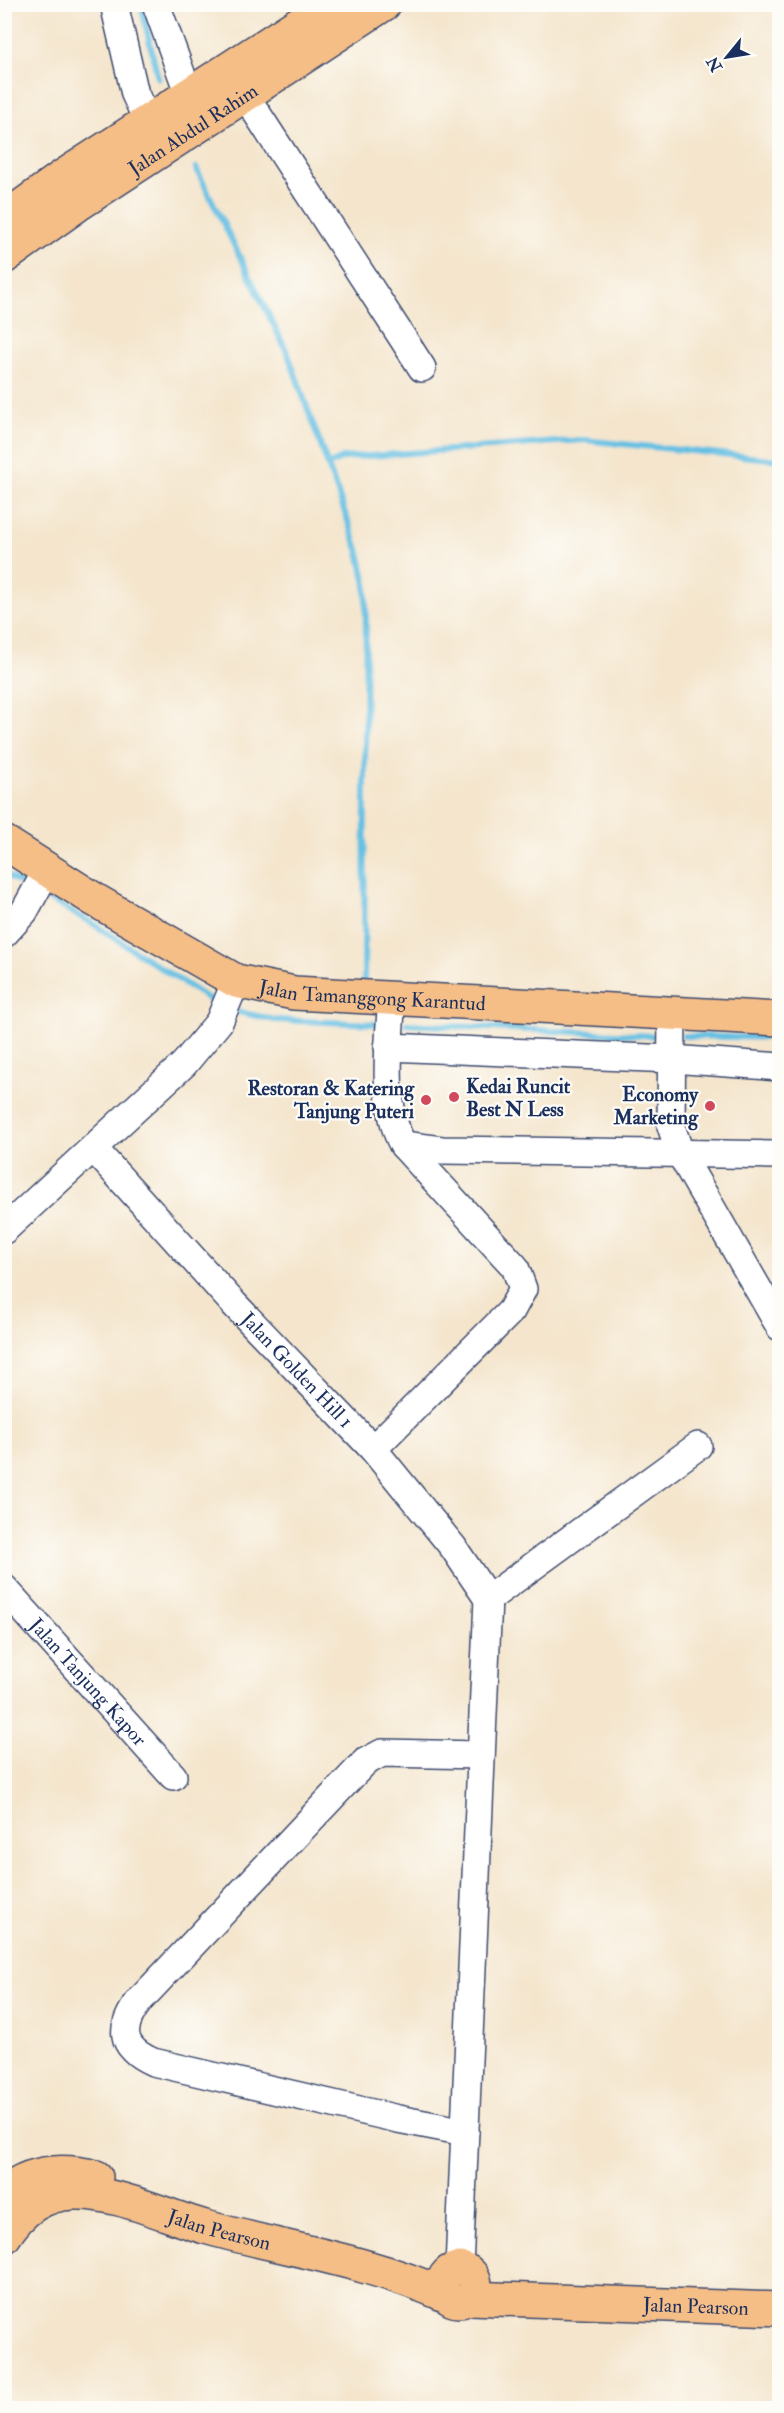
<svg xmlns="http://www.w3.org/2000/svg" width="784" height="2413" font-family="'IM FELL Double Pica',serif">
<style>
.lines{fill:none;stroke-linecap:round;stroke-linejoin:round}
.stream{stroke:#65c0e3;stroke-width:6}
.minor-casing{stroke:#3c4a6e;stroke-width:30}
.major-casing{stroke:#3c4a6e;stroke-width:36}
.minor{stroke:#fff;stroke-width:27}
.major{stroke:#f6be87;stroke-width:33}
.poi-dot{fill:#d1495b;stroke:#fdfcf7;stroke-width:2}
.labels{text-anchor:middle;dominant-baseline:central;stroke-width:4.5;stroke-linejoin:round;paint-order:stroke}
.street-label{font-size:20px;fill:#1b2f5e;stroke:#fdfcf7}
.poi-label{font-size:20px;font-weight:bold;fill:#1b2f5e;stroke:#fdfcf7;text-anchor:end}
</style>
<rect width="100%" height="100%" fill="#fdfcf7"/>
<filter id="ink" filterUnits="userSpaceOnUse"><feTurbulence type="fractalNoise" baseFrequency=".0167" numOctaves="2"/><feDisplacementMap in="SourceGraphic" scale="12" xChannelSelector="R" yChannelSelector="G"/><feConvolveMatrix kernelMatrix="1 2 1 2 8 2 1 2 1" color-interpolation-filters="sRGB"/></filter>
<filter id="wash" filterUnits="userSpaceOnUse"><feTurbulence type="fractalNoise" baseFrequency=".008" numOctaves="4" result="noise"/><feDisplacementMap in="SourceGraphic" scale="24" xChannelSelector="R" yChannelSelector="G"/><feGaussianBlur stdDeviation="1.35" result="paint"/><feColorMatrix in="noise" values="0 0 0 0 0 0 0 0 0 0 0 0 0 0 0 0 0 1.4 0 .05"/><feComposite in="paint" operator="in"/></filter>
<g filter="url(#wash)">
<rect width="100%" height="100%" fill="#f4e5cc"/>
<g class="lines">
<!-- stream -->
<path class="stream" d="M141,4L158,78
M196,168L288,354L359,552L366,584L364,986
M328,465L343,458L583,440L780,460
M4,874L29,888
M41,895L95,925L213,1002
M239,1012L275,1020L377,1024
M406,1024L658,1036
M684,1036L780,1038"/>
</g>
</g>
<g filter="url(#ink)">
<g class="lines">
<defs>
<g id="minor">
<path d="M114,4L135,94L148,122"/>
<path d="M156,4L189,95"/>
<path d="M245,95L422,368"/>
<path d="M4,934L24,912L47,870"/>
<path d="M672,1012L671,1126L680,1153L780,1327"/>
<path d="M388,1047L672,1059L780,1067"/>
<path d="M403,1145L442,1150L780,1155"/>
<path id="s1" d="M94,1149L234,1304L373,1449L453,1547L488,1599"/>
<path d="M4,1230L184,1064L219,1022L236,981"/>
<path d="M373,1449L511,1311L523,1289L515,1267L403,1145C381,1106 389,1041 392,997"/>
<path id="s2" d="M4,1588L173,1776"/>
<path d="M488,1599L698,1446"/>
<path d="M465,2132L398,2119L153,2062C119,2047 119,2027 140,2000L365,1762L382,1753L481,1755"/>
<path d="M459,2268L488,1599"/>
</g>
<g id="major">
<path d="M4,219L62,177L329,4"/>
<path id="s3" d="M4,257L77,205L384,4"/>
<path id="s4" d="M4,842L95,900L236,981L294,993L780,1019"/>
<path d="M4,2193C31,2170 63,2169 96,2177"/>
<path id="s5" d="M4,2237C21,2210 42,2194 74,2193C114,2191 166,2216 205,2227C285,2249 370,2261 445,2295"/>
<circle cx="459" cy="2285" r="16"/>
<path id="s6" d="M470,2298L780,2309"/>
</g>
</defs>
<!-- minor casing -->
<use href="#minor" class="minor-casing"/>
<!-- major casing -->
<use href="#major" class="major-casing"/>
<!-- minor -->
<use href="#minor" class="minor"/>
<!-- major -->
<use href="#major" class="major"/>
</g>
</g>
<!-- markers -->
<g class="poi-dot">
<circle cx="454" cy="1097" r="6"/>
<circle cx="426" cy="1100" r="6"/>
<circle cx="710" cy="1106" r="6"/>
</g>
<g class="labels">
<!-- street labels -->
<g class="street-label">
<text stroke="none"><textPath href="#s3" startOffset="228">Jalan Abdul Rahim</textPath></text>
<text stroke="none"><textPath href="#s4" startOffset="408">Jalan Tamanggong Karantud</textPath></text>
<text stroke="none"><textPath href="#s1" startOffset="300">Jalan Golden Hill 1</textPath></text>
<text stroke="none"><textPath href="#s2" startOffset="126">Jalan Tanjung Kapor</textPath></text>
<text stroke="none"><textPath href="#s5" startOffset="237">Jalan Pearson</textPath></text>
<text stroke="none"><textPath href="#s6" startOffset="226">Jalan Pearson</textPath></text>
</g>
<!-- poi labels -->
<g class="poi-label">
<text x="466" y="1086" text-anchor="start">Kedai Runcit<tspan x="466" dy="23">Best N Less</tspan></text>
<text x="414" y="1088">Restoran &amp; Katering<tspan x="414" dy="23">Tanjung Puteri</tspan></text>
<text x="698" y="1094">Economy<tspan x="698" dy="23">Marketing</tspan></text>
</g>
</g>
<!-- margin -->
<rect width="784" height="2413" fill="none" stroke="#fdfcf7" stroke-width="24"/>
<!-- north arrow -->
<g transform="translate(727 57) rotate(240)" stroke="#fdfcf7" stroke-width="4.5" paint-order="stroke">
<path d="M0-4.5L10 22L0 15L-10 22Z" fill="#1b2f5e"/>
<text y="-9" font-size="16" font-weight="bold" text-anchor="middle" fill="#1b2f5e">N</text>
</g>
</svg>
